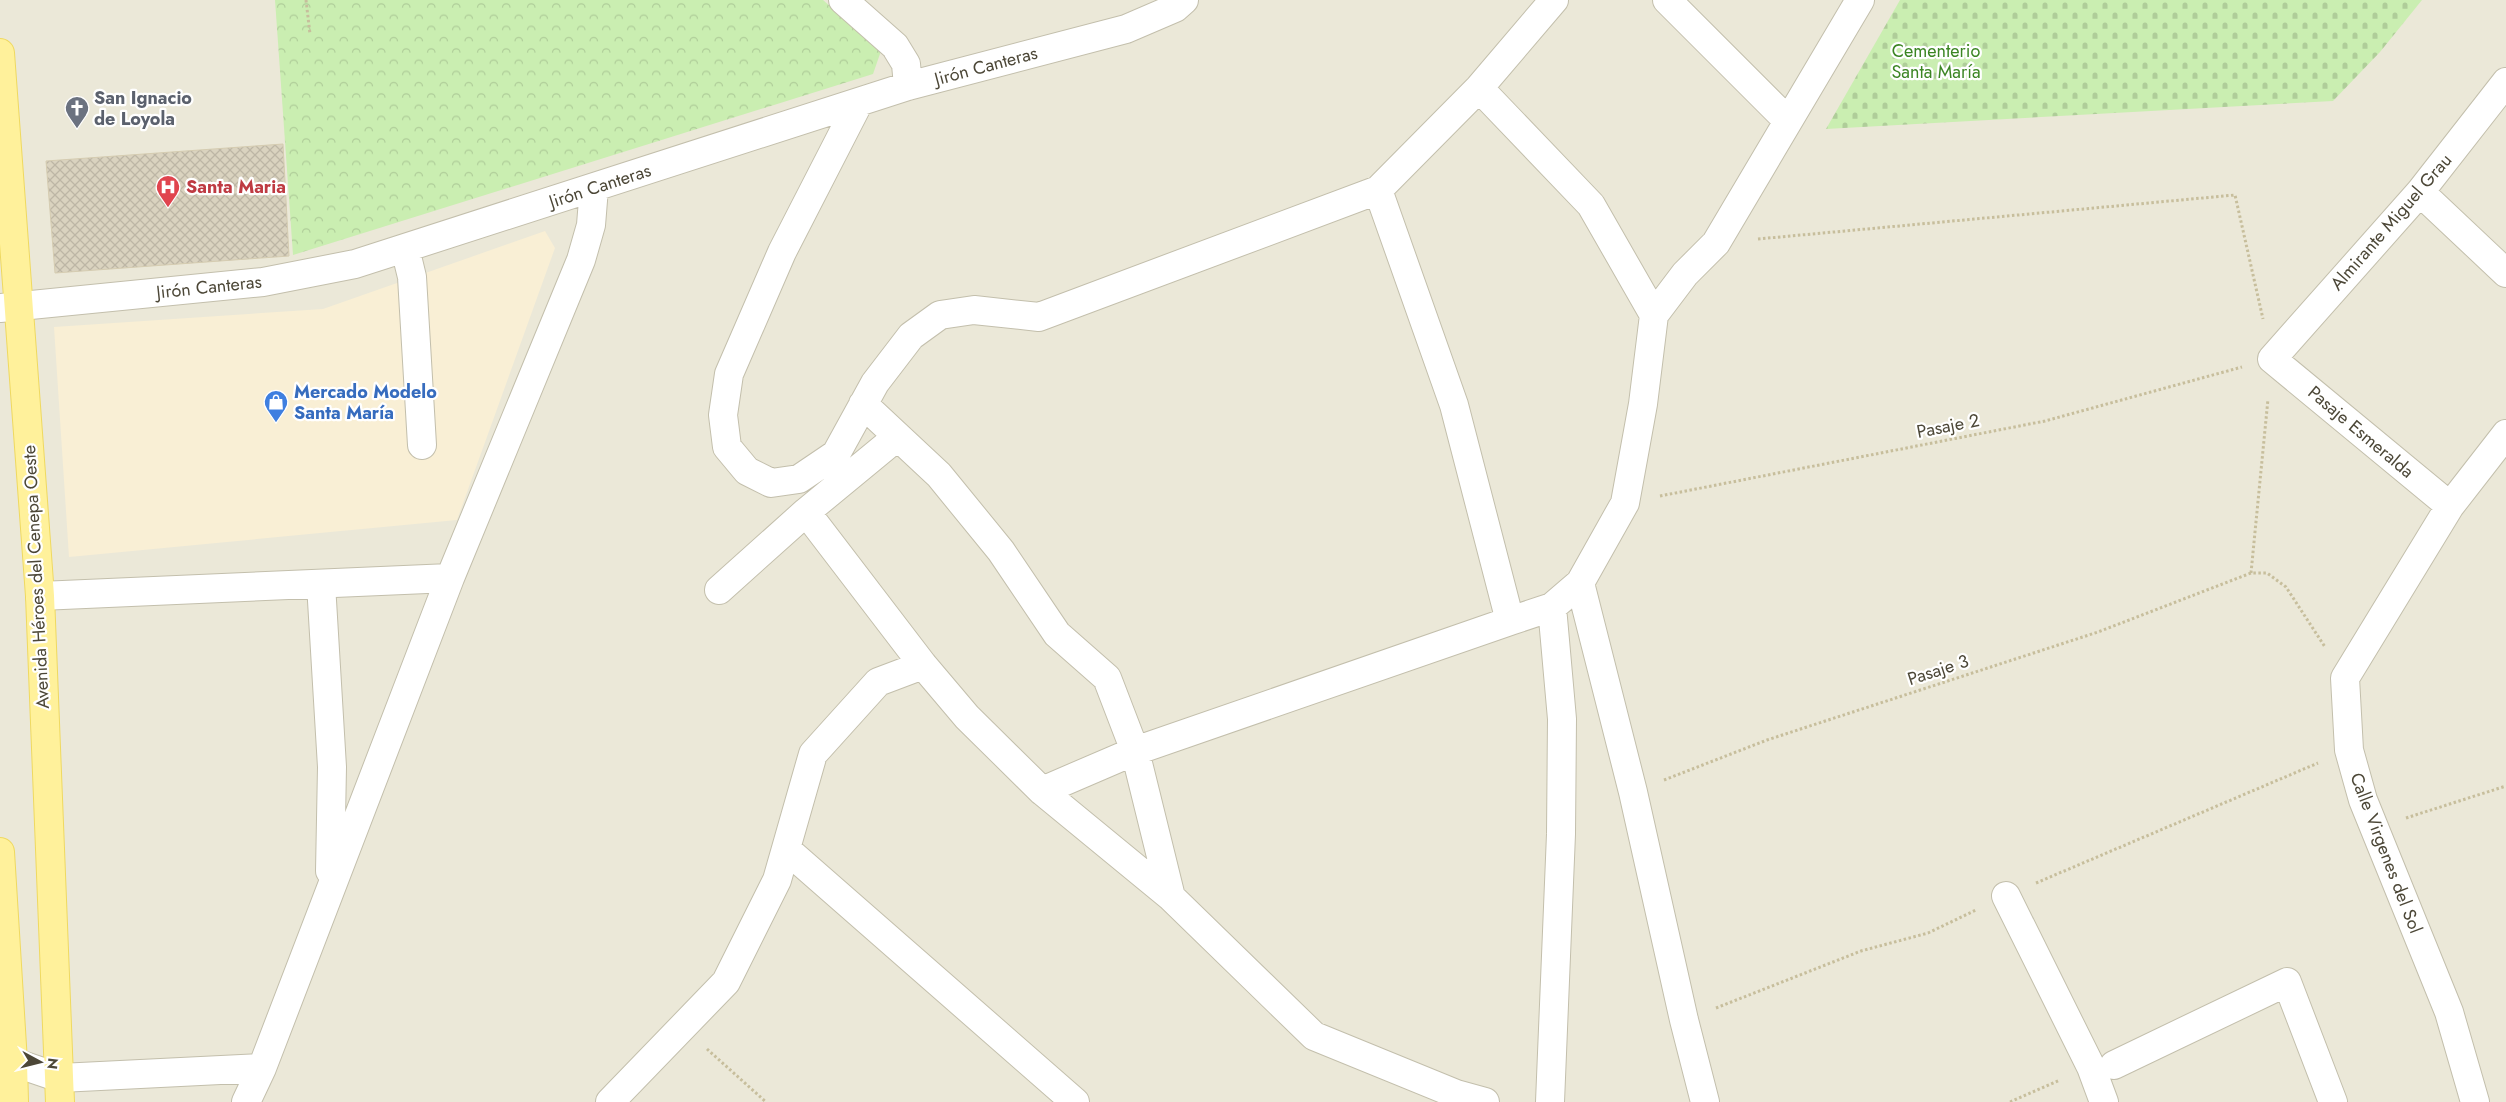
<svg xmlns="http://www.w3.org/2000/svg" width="2506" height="1102" viewBox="0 0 2506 1102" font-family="Jost,sans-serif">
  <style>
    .residential { fill: #ebe8d8 }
    .commercial { fill: #f9efd5 }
    .forest { fill: url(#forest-crowns) }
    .cemetery { fill: url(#cemetery-stones) }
    .building { fill: url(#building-cross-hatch); stroke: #d5ccb1 }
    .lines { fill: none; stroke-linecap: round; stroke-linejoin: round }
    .minor-casing { stroke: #c3bfac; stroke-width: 30 }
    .major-casing { stroke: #efd960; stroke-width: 30 }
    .path { stroke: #c7be9c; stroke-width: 3; stroke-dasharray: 2.5 2.5; stroke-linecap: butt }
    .minor { stroke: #fff; stroke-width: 28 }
    .major { stroke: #fff19b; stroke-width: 28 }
    .labels { text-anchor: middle; stroke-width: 4.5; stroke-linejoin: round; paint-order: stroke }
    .park-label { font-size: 18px; fill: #3b8523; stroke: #fff }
    .street-label { font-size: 18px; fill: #4c4737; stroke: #fff }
    .worship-label { font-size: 18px; font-weight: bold; fill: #5b616d; stroke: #fff; text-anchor: start }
    .health-label { font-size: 18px; font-weight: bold; fill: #be3a42; stroke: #fff; text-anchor: start }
    .shop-label { font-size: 18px; font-weight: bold; fill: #366cbe; stroke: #fff; text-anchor: start }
  </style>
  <defs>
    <pattern id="forest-crowns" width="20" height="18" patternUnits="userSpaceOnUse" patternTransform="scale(1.25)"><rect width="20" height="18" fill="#caeeb1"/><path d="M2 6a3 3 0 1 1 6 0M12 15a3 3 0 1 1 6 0" fill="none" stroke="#afcd99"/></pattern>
    <pattern id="cemetery-stones" width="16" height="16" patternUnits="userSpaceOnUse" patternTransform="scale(1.25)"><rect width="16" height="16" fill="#caeeb1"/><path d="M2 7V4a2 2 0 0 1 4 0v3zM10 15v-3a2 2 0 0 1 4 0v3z" fill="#afcd99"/></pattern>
    <pattern id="building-cross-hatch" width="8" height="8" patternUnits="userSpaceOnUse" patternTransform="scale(1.25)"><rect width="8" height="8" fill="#dad3bf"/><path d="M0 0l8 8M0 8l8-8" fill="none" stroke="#bdb6a5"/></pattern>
  </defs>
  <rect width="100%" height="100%" fill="#f7f5eb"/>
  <path class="residential" d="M0,0h2506v1102h-2506z"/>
  <path class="commercial" d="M545,231l10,17 -98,272 -388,37 -15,-230 269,-18z"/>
  <path class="forest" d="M275,0h548l58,51 -8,23 -580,181z"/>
  <path class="cemetery" d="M1900,0h522l-42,52 -47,49 -507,28z"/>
  <path class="building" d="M283,144l6,112 -234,17 -9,-112z"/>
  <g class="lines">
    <g class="minor-casing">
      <path id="minor" d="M843,0l52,46 11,18 2,22
        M1667,0l120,120
        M1479,88l112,117 63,110
        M858,104l-76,148 -53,122 -6,41 4,32 20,24 24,12 28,-4 37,-25 39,-71 36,-47 29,-21 34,-5 65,7 339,-127 101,-102 75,-88
        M1378,190l76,215 56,216 42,-14 10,112 -1,115 -11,268
        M2420,192l86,81
        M405,248l7,29 10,168
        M0,308l263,-26 92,-18 553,-178 218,-57 49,-21 9,-8
        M863,404l76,71 62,76 56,83 50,44 28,73 36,146
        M2450,506l-178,-147 148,-167 86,-110
        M806,512l117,153 44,52 75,74 129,106 143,139 142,58 29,8
        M1580,583l53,209 51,228 21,82
        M321,584l11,183 -2,104
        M719,590l87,-78 91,-75
        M40,596l410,-18
        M1552,607l28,-24 45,-80 18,-99 11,-89 31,-41 31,-31 144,-243
        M1042,791l93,-40 375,-130
        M786,849l289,253
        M2006,896l85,171 13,35
        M0,1063l13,-1 47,16 202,-10
        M2114,1065l173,-83 46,120
        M246,1102l16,-34 188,-490 131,-318 10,-35 3,-37
        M610,1102l116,-120 51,-102 36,-126 65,-72 45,-17
        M2475,1102l-26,-90 -86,-212 -14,-50 -4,-72 105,-172 56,-72"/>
    </g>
    <g class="major-casing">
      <path id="major" d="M0,53l40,543 20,506
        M0,852l13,210 1,40"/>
    </g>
    <path class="path" d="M306,0l4,34
      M1758,239l477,-44 28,124
      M1660,496l385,-75 197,-54
      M2251,573l17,-174
      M1664,780l103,-40 331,-108 153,-59h16l19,14 39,60
      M2406,818l100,-32
      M2036,883l282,-120
      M1716,1008l145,-57 67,-18 48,-23
      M707,1049l59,53
      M2010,1102l50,-22"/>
    <use href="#minor" class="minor"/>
    <use href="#major" class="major"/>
  </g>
  <defs>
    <g id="church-pin" transform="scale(1.25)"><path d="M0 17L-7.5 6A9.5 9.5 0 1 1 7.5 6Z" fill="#6b7280" stroke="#fff"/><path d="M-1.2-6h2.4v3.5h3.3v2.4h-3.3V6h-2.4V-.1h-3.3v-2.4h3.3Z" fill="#fff"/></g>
    <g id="hospital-pin" transform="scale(1.25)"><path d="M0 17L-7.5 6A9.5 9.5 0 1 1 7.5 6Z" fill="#e0444e" stroke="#fff"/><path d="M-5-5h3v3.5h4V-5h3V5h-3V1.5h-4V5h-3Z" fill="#fff"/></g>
    <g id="shop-pin" transform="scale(1.25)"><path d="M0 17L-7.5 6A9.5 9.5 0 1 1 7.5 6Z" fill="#3f7fe0" stroke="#fff"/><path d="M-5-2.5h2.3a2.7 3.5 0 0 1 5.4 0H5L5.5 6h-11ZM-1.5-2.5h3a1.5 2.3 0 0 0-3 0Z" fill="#fff"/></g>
  </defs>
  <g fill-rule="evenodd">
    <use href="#church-pin" x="77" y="108"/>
    <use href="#hospital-pin" x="168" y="187"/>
    <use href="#shop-pin" x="276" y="402"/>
  </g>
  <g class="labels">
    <g class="park-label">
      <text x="1936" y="57">Cementerio<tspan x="1936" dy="21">Santa María</tspan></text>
    </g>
    <g class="street-label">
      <text transform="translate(986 66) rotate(-15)" y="6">Jirón Canteras</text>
      <text transform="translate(600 186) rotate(-18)" y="6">Jirón Canteras</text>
      <text transform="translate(2391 222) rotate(-49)" y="6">Almirante Miguel Grau</text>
      <text transform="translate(209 287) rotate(-6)" y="6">Jirón Canteras</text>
      <text transform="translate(1948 426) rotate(-11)" y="6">Pasaje 2</text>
      <text transform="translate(2361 432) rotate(40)" y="6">Pasaje Esmeralda</text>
      <text transform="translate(36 577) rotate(-93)" y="6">Avenida Héroes del Cenepa Oeste</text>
      <text transform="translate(1938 670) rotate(-18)" y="6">Pasaje 3</text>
      <text transform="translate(2386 853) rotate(69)" y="6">Calle Virgenes del Sol</text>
    </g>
    <g class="worship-label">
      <text x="94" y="104">San Ignacio<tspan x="94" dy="21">de Loyola</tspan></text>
    </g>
    <g class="health-label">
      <text x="186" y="193">Santa Maria</text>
    </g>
    <g class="shop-label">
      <text x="294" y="398">Mercado Modelo<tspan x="294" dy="21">Santa María</tspan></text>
    </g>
  </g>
  <g transform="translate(40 1062) rotate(97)" stroke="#ffffff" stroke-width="4" paint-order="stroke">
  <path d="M0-4L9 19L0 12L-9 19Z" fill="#4c4737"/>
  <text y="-8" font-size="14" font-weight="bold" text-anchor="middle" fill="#4c4737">N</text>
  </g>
</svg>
